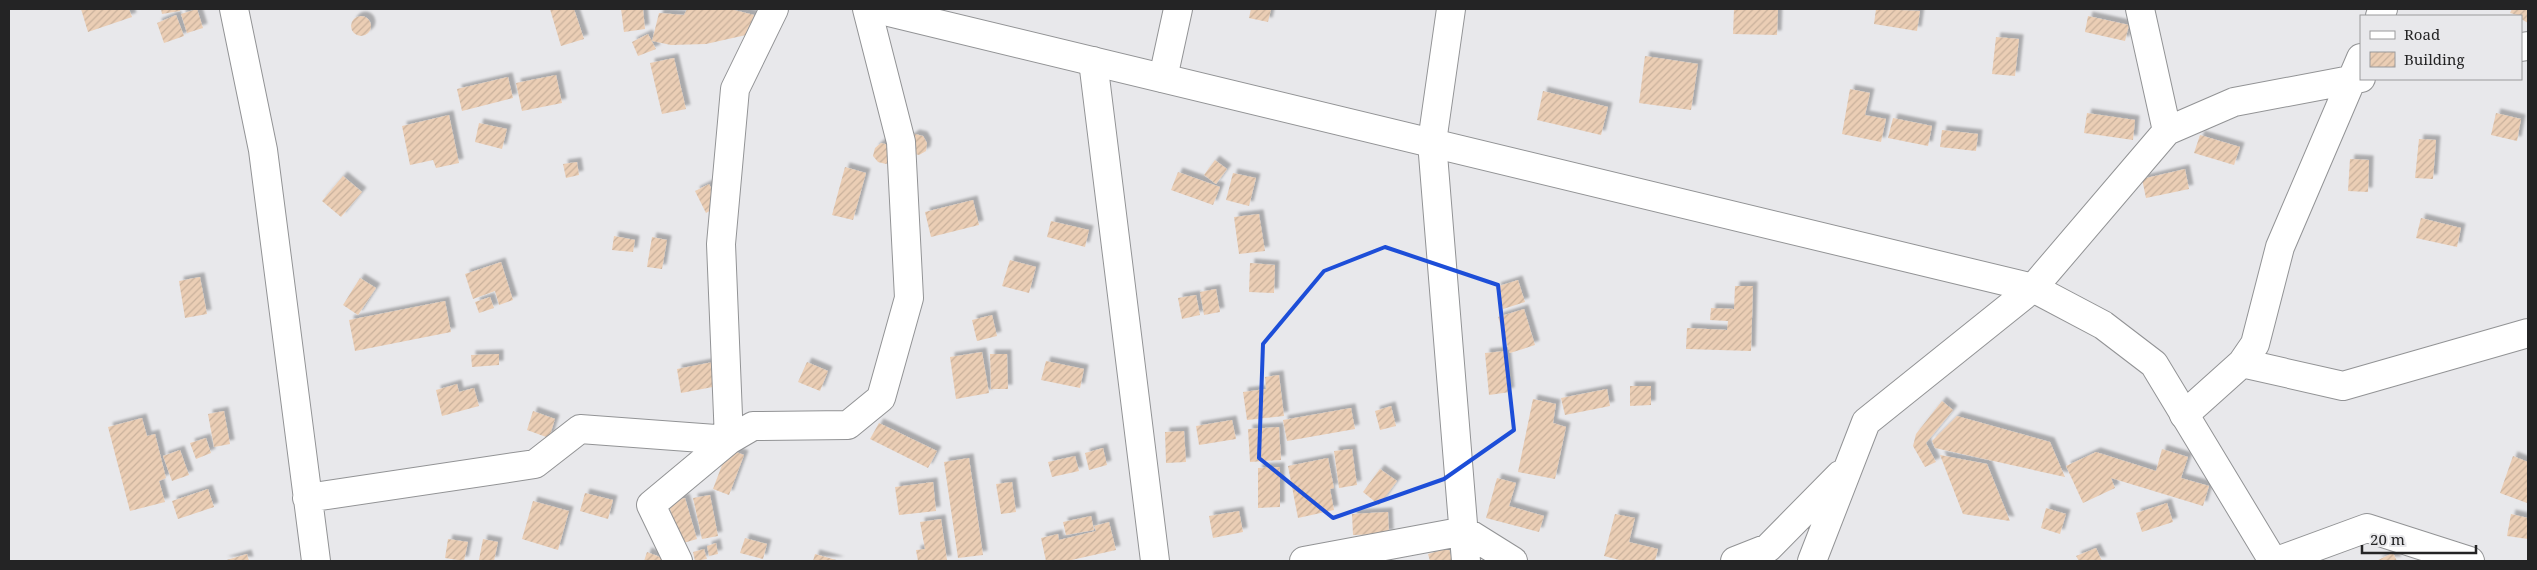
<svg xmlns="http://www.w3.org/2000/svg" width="2537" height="570" viewBox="0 0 2537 570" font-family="'Noto Serif',serif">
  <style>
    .building { fill: url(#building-hatch); filter: url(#shadow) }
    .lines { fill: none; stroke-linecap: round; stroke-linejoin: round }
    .minor-casing { stroke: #929395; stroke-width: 30 }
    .major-casing { stroke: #929395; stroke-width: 30 }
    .minor { stroke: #fff; stroke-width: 28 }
    .major { stroke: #fff; stroke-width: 28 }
    .marked { fill: none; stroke: #1d4ed8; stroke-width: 4; stroke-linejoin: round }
  </style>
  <defs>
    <pattern id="building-hatch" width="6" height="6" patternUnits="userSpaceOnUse" patternTransform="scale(1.25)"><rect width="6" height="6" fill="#ebceb5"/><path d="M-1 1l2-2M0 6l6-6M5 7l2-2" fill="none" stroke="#c9b19c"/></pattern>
    <filter id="shadow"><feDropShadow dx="4.5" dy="-4.5" stdDeviation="1" flood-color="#0004"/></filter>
  </defs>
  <rect width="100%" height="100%" fill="#e8e8eb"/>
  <path class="building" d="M81,9h48l3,8 -44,15z
    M161,9h19v2l-18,3z
    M197,9l6,19 -16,5 -6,-19z
    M550,9h24l10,30 -23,7z
    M621,9h22l2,20 -21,3z
    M687,9h43l24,6 -8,20 -40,9 -35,1 -19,-4 7,-28 25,2z
    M1251,9h20l-3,13 -19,-4z
    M1734,9h44l-1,26 -44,-1z
    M1876,9l44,2 -3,20 -43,-7z
    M2512,9h16v14l-7,-4v-3l-11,-3z
    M176,15l8,21 -20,7 -7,-20z
    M351 26a10 10 0 1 1 20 0a10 10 0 1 1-20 0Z
    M2088,16l41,9 -4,16 -40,-9z
    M648,34l8,15 -18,7 -6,-14z
    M1996,37l23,2 -4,37 -23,-2z
    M1645,56l53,8 -7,46 -52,-7z
    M674,58l12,51 -24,5 -12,-51z
    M556,75l6,28 -40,8 -6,-28z
    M508,77l5,21 -51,13 -5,-22z
    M1850,89l20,4 -5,22 21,4 -5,23 -39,-8z
    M1543,91l65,16 -7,28 -64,-15z
    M2087,113l48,7 -2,20 -49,-7z
    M2496,113l25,6 -4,22 -26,-6z
    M449,115l10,48 -23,5 -3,-8 -23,5 -8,-39z
    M1893,118l39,8 -4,20 -40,-8z
    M479,123l28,6 -5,20 -27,-7z
    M1942,130l36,4 -2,17 -36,-4z
    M915,134l8,2 4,7 -1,8 -7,4 -8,-2 -3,-14z
    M2200,135l40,12 -6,18 -40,-12z
    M2419,139l17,1 -3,39 -18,-1z
    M881,143l8,2 3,14 -6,5 -8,-2 -5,-6 2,-8z
    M2350,159l19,1 -1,32 -20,-1z
    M1215,160l12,9 -11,15 -12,-9z
    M577,162l2,13 -13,3 -3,-14z
    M845,167l21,6 -13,47 -21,-5z
    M2185,169l4,20 -43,9 -4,-19z
    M1178,172l42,15 -7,18 -42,-15z
    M1233,173l23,5 -7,28 -23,-6z
    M343,176l19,16 -21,25 -19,-16z
    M709,184l11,21 -14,8 -11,-22z
    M973,200l6,25 -48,12 -6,-25z
    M1259,214l6,37 -26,3 -5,-37z
    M2421,218l40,10 -4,19 -41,-9z
    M1051,221l38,9 -4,17 -38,-10z
    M614,236l21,4 -2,12 -21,-2z
    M652,237l15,3 -5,29 -15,-2z
    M1010,260l26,7 -7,26 -27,-7z
    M501,262l12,38 -14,5 -4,-14 -22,8 -8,-25z
    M1250,263l25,2 -1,28 -25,-1z
    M200,277l7,37 -22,4 -6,-37z
    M360,278l16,10 -18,27 -15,-10z
    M1518,280l7,22 -22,7 -7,-22z
    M1735,286h18l-2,65 -65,-2 1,-21 40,2 1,-9 -18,-1 1,-12 23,1z
    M1216,289l4,23 -16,3 -4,-23z
    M1196,295l4,20 -18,4 -4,-21z
    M490,297l4,11 -15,5 -4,-11z
    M445,301l6,31 -96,19 -6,-31z
    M1524,309l11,36 -25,8 -12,-36z
    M992,315l5,21 -20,5 -5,-21z
    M1506,351l4,41 -21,3 -4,-42z
    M982,352l7,41 -33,6 -6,-42z
    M499,354v11l-27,2 -1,-12z
    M990,354h17l1,35h-17z
    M1046,361l38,8 -4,19 -39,-8z
    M713,362l5,24 -37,7 -4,-24z
    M807,362l21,9 -8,20 -22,-9z
    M1279,375l5,41 -37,4 -4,-28 23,-3 -1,-12z
    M457,384l2,8 15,-4 5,18 -37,10 -6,-26z
    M1630,386h21v19l-21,1z
    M1607,389l3,17 -45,9 -4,-17z
    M1533,399l23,5 -3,19 13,4 -11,52 -37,-7z
    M1942,401l11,9 -27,33 10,19 -11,5 -12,-21 3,-12z
    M1391,406l5,20 -16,4 -5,-19z
    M1351,408l4,21 -68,12 -4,-21z
    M224,411l6,33 -16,3 -6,-33z
    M533,411l22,8 -6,19 -22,-8z
    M1957,416l93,26 15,35 -130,-29 -3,-7z
    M142,418l5,18 8,-2 11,44 -7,3 6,21 -35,9 -22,-84z
    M1232,420l4,19 -37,6 -3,-19z
    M879,423l58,28 -9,17 -58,-29z
    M1279,427l2,33 -31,2 -2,-33z
    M1184,431l2,31 -20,1 -1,-31z
    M206,438l5,15 -15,6 -6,-16z
    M1103,448l4,17 -18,5 -4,-17z
    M728,449l16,6 -15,40 -16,-6z
    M1352,449l5,36 -18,3 -5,-37z
    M2162,449l26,8 -7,21 28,8 -6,20 -92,-28 4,10 -32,15 -17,-37 30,-14 60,19z
    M180,450l9,25 -17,6 -9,-25z
    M1940,455l47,9 23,57 -47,-7z
    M1075,456l4,15 -27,6 -4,-15z
    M2513,456l15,6 -1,41 -27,-10z
    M969,458l14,97 -25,3 -14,-96z
    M1328,458l6,30 -4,1 4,21 -36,8 -10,-52z
    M1280,467v40l-22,1v-40z
    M1380,469l17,12 -18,24 -16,-13z
    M1497,478l19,5 -7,23 35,10 -5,16 -53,-14z
    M933,482l3,29 -37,4 -4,-28z
    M1012,482l4,30 -15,2 -5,-30z
    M208,489l6,18 -36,12 -6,-18z
    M585,493l28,7 -5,19 -28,-8z
    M710,495l8,41 -16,3 -9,-41z
    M685,498l12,41 -17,5 -12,-42z
    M533,501l36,10 -11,39 -36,-11z
    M2167,503l6,19 -31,10 -6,-19z
    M2046,508l20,6 -6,20 -19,-6z
    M1239,511l4,21 -30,6 -4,-22z
    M1388,512l1,22 -36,1 -1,-21z
    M1615,514l20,4 -6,24 29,7 -3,12h-32l-19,-5z
    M2511,514l17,4v21l-21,-3z
    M1091,516l3,14 -28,5 -3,-13z
    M941,519l6,41 -29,1 -2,-11 9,-1 -5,-27z
    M1109,522l7,28 -49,11h-21l-5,-23 17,-4 1,6 37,-9 -2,-5z
    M745,538l22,6 -4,15 -23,-6z
    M448,539l20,3 -4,19 -19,-3z
    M483,539l15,3 -4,19 -15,-1z
    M716,543l2,11 -9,2 -2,-10z
    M1449,548l3,13h-22l-2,-7z
    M2096,548l6,13h-23l-3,-5z
    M704,549l3,10 -12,2 -2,-9z
    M647,552l18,7 -1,2h-20z
    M2393,553l4,8h-21z
    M247,554l2,7h-26z
    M815,554l25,7h-27z"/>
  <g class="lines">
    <g class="minor-casing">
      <path id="minor" d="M234,9l29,141 53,411
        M1451,9l-19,133 34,419
        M2140,9l27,122
        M2380,16l3,-7
        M2521,47l7,-1
        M1093,61l62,500
        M1163,78l15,-69
        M2242,363l101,23 185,-53
        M2184,415l58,-52 13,-19 25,-97 81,-189
        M307,498l228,-34 45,-35 149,11 24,-14 95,-1 33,-27 28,-100 -8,-156 -34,-133
        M678,561l-27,-56 78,-65 -8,-196 14,-155 39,-80
        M1304,561l161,-30 48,30
        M1735,561l33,-13 72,-73
        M1812,561l54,-139 167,-134 134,-157 67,-29 127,-24
        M2277,561l90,-33 103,33"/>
    </g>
    <g class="major-casing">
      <path id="major" d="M876,9l1157,279 70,37 51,39 119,197"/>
    </g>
    <use href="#minor" class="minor"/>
    <use href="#major" class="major"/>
  </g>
  <path class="marked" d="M1385,247l113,38 16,145 -70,49 -111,39 -74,-60 4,-114 61,-73z"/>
  <rect width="2537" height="570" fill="none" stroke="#242425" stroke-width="20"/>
  <rect x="2360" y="15" width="162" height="65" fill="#e8e8eb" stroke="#9a9a9c"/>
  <rect x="2370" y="31" width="25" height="8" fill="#ffffff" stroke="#9a9a9c"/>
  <text x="2404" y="40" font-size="15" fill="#242425">Road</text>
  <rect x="2370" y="52" width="25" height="15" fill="url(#building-hatch)" stroke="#9a9a9c"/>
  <text x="2404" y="65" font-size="15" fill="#242425">Building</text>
  <path d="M2362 545v8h114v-8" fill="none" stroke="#242425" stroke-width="2.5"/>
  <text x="2370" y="545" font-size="15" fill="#242425" stroke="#e8e8eb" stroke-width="4" paint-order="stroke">20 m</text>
</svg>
